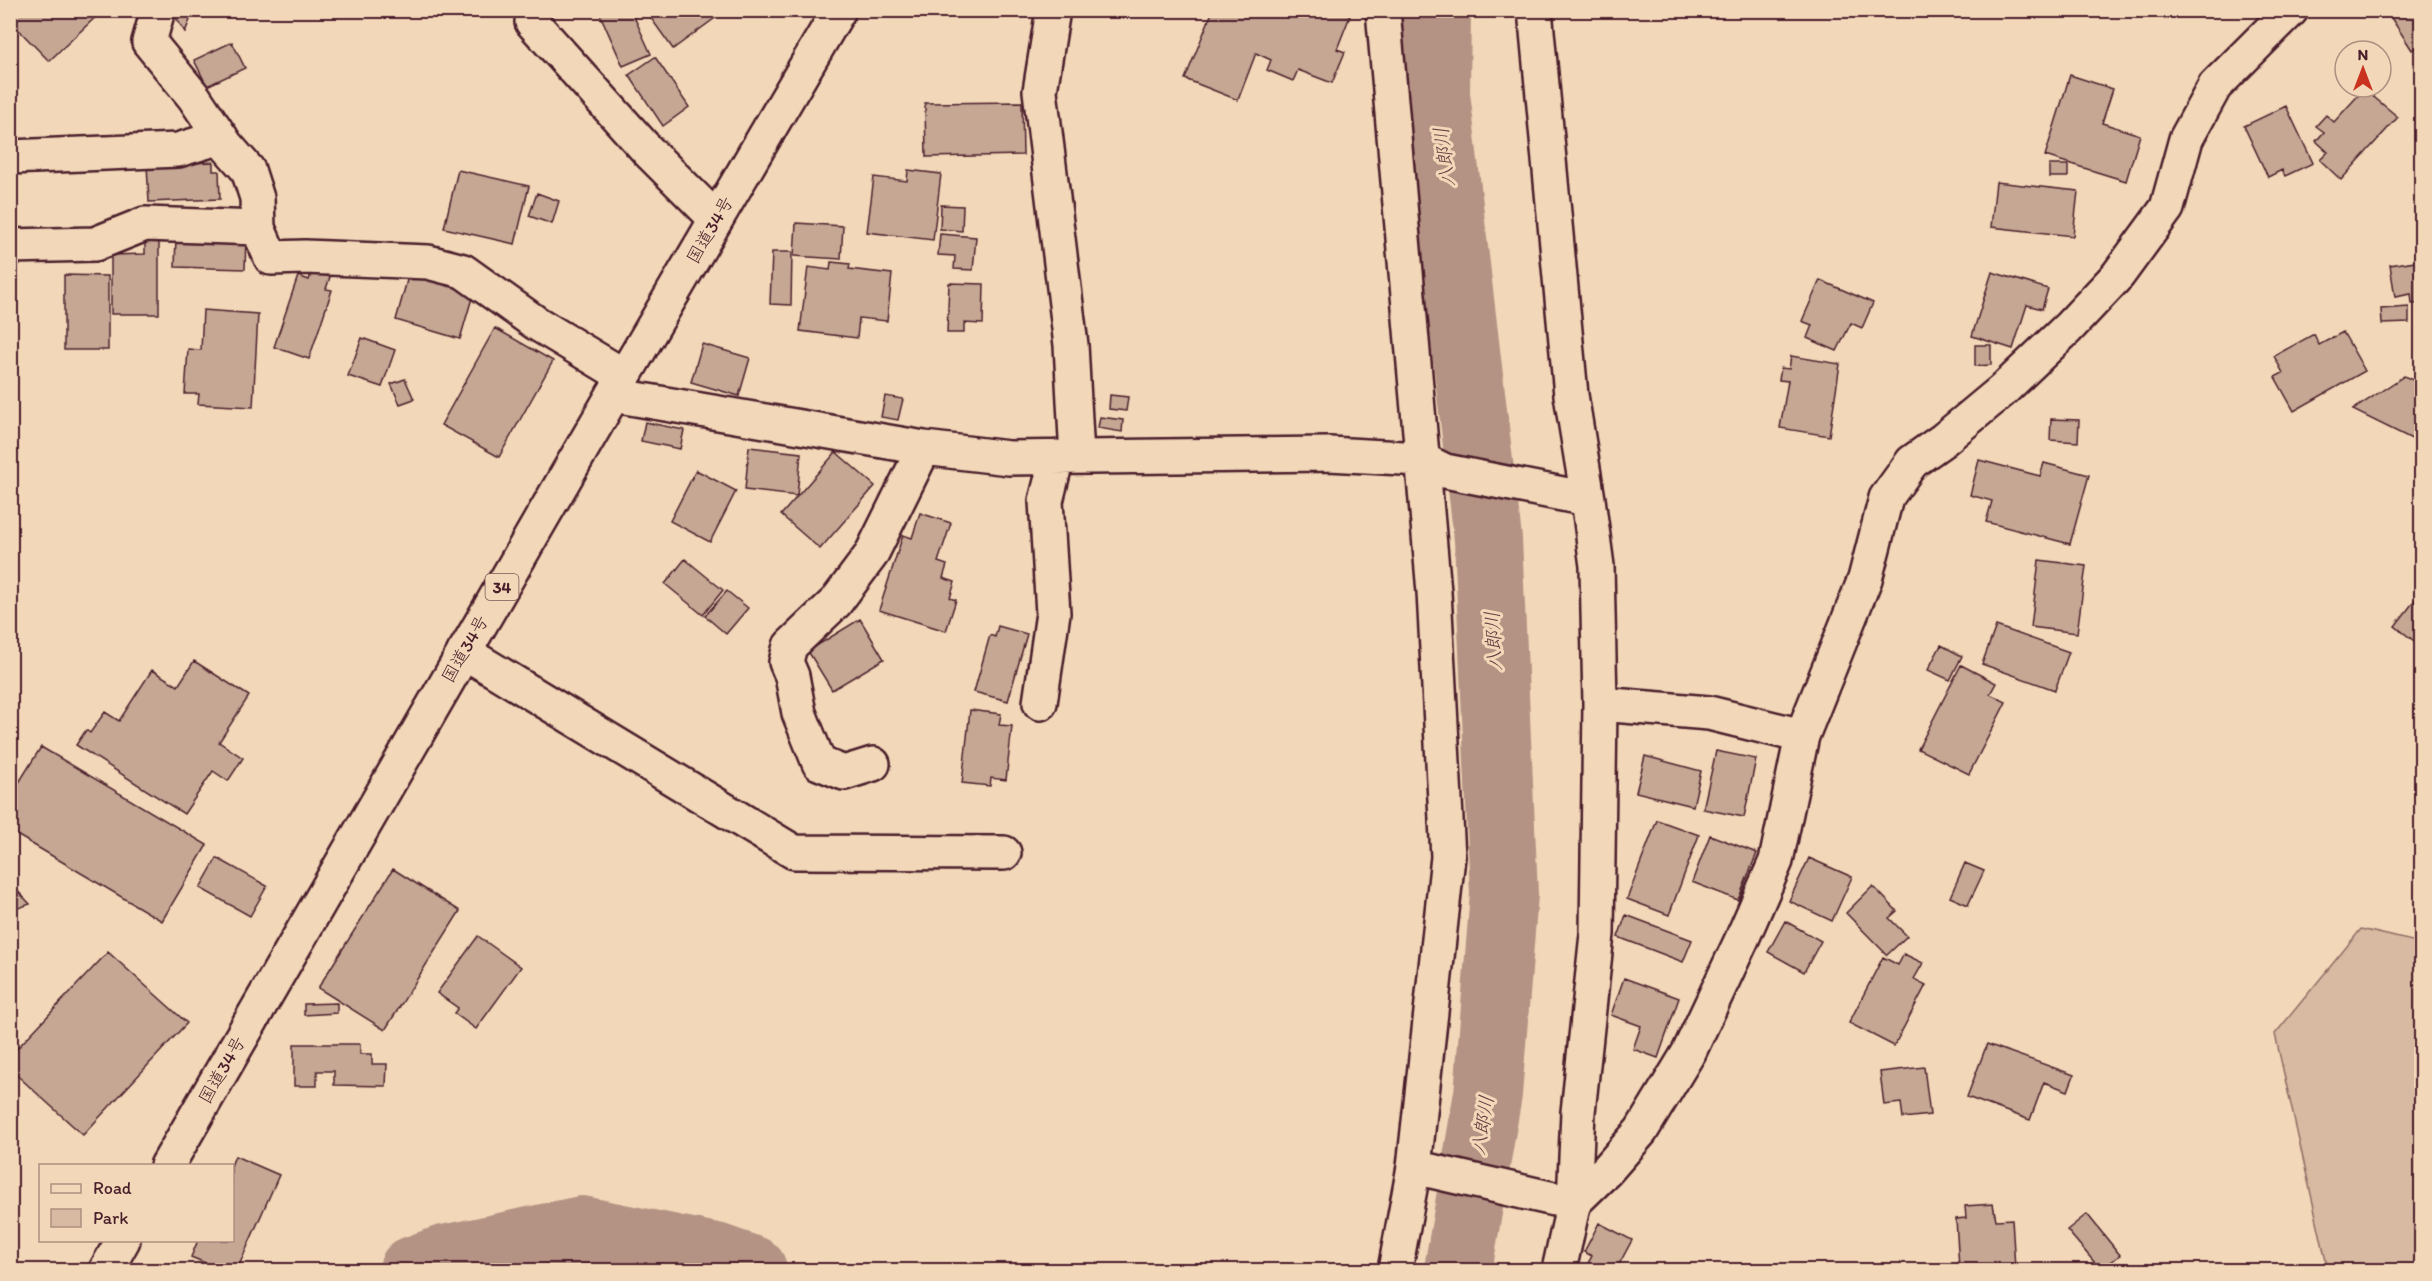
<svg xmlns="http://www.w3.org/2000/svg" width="2432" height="1281" viewBox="0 0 2432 1281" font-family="Itim,'Klee One',sans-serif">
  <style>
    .green { fill: #d7baa1; stroke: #906c66; stroke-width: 1.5 }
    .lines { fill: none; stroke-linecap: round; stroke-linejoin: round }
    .river { stroke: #b59384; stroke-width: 68 }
    .building { fill: #c5a794; stroke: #4a1f2b; stroke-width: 1.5 }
    .minor-casing { stroke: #4a1f2b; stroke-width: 38 }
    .trunk-casing { stroke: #4a1f2b; stroke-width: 38 }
    .minor { stroke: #f2d8b9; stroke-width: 33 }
    .trunk { stroke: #f2d8b9; stroke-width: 33 }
    .labels { text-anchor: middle; stroke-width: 6; stroke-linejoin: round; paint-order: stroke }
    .shield { fill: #f2d8b9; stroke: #7c5656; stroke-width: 1.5 }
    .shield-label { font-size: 16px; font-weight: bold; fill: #4a1f2b }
    .street-label { font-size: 18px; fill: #4a1f2b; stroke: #f2d8b9 }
    .water-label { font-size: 20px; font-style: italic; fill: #653c41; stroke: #f2d8b9 }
  </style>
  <rect width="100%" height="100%" fill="#f2d8b9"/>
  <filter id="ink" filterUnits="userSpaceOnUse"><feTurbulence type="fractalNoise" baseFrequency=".0167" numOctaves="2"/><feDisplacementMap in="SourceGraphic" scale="12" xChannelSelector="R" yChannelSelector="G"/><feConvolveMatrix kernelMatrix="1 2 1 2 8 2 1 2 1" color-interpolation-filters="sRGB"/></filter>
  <g filter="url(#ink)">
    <path class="green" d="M2361,929l60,14v327h-93l-53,-236z"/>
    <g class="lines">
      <path class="river" d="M1437,10l-1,84 52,445 16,355 -16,200 -30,176
        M413,1270l31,-11 138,-29 134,27 37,13"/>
    </g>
    <path class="building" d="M18,10h85l-54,51 -39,-40v-3z
      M171,10h23l-9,22z
      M603,10h28l20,44 -28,12 -24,-54z
      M653,10h73l-53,39 -25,-35z
      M1213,10h123l14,6 -13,33 8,3 -13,31 -34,-13 -5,11 -26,-11 4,-10 -15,-7 -18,47 -53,-21z
      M2386,10h36v34l-10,6z
      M232,42l13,26 -38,18 -13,-26z
      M655,57l34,50 -26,19 -34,-51z
      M2070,75l43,14 -11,34 38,12 -14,46 -81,-25z
      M2364,89l34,28 -57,63 -21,-20 8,-8 -12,-11 8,-9 -8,-6 10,-11 8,7z
      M1022,102l1,53 -97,2 -1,-54z
      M2286,106l27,57 -28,13 -3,-6 -14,7 -24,-51z
      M213,162v9h6l1,28 -71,3 -2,-37z
      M2049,165h19v12h-19z
      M458,170l71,16 -14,58 -71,-16z
      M908,170l33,4 -8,66 -66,-8 7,-55 33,4z
      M1996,182l82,9 -5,45 -82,-9z
      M537,193l22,8 -7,23 -23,-8z
      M941,205l22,1 -1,25 -22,-2z
      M796,223l47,3 -2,33 -47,-3z
      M940,234l36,3 -3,33 -19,-1 1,-13 -17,-1z
      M176,236l70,2 -1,31 -70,-2z
      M145,242h14v72h-48v-59l34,-1z
      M772,252h20l-1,53 -21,-1z
      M2422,260v43l-10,1 -1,-10 -16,3 -5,-32z
      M831,262l19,2 -1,5 43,5 -5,47 -28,-3 -2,20 -57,-7 8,-64 22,3z
      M312,271l18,6 -4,12 6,1 -23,69 -35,-12 24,-71 11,4z
      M1992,272l56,17 -6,20 -15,-4 -14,44 -41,-13z
      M409,273l65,18 -14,48 -64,-19z
      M64,275l44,1v74h-44z
      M1820,280l53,23 -11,25 -11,-5 -14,28 -30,-13 5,-13 -10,-4z
      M949,283l35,1 -1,40 -19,-1v10h-17z
      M2409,307v16l-27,1 -1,-15z
      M203,310l55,4 -5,93 -55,-3 1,-10h-14l3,-45 13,1z
      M495,328l58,33 -54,96 -58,-32z
      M2343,332l22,39 -71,40 -19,-34 8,-4 -9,-17 40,-22 5,11z
      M362,338l33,12 -13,37 -34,-11z
      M702,344l48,14 -11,38 -48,-14z
      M1975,345h16v20l-16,1z
      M1791,356l49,8 -11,72 -49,-8 8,-47 -9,-1 2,-12 8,1z
      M2404,376l18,8v60l-69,-34z
      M405,379l9,20 -14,5 -9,-20z
      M1110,395l18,2 -2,14 -17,-2z
      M885,396l18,3 -5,21 -17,-3z
      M1100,417l23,3 -1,12 -24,-4z
      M2051,419l28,1 -1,22 -28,-2z
      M645,422l39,8 -4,19 -39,-8z
      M749,447l52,6 -4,43 -52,-6z
      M836,452l39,34 -55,63 -39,-34z
      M1979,460l61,16 4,-13 45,12 -19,69 -84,-22 6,-21 -22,-6z
      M696,470l40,21 -26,51 -40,-21z
      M920,513l31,10 -13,39 9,3 -4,13 12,4 -5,16 6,2 -10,31 -67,-21 24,-75 9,3z
      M685,559l38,31 -20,25 -38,-31z
      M2039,560l47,6 -9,67 -46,-6z
      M727,591l21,17 -22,26 -21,-18z
      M2422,591v56l-27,-21z
      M860,619l24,40 -52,31 -24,-39z
      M998,626l29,8 -19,67 -34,-9 16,-57 5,2z
      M1996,626l73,26 -14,38 -73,-26z
      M1941,645l21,11 -12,24 -22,-10z
      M194,661l55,35 -30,46 24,16 -15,23 -15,-10 -29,43 -108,-69 10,-15 4,3 15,-21 14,9 33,-51 26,16z
      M1961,665l35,18 -6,11 16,8 -37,72 -51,-25z
      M970,710l31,4 -2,11 13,1 -6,54 -15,-2 -1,8 -28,-3z
      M41,747l166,98 -45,76 -152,-90v-34z
      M1716,751l40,8 -12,58 -41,-8z
      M1645,756l56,15 -8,35 -57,-14z
      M1657,820l42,15 -30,80 -42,-16z
      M1710,835l47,18 -19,47 -46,-18z
      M217,858l50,28 -17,30 -50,-28z
      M1809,858l43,19 -20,44 -43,-20z
      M1965,863l19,8 -16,34 -18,-8z
      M393,869l67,42 -75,119 -67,-42z
      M10,883l20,21 -20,7z
      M1873,886l24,25 -8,7 18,18 -20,19 -41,-42z
      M1626,915l66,25 -9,22 -65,-25z
      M1785,921l36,20 -17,31 -36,-20z
      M478,936l43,31 -45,62 -22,-16 4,-5 -21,-15z
      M108,952l79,71 -104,112 -73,-66v-13z
      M1904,954l19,9 -9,16 12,6 -32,61 -45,-23 34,-66 15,8z
      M1624,978l55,20 -21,60 -25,-9 8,-23 -30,-11z
      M337,1003v10l-33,2v-11z
      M294,1044h66v10h12v10h15l-1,22 -52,-1v-14h-17v15h-23z
      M1987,1044l87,31 -6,16 -24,-9 -14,38 -63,-23z
      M1924,1067l6,48 -27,3 -2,-15 -17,2 -4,-33z
      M235,1156l44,19 -42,95h-15l-31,-13 7,-17h34l-1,-74z
      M1993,1204l3,16 16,-1 3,49 16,-2v4h-77v-2h5l-3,-49 10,-1 -1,-12z
      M2087,1214l33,41 -19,15 -34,-40z
      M1599,1223l33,17 -16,30h-32l8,-14 -8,-4z"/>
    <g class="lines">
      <g class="minor-casing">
        <path id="minor" d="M158,10l-9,32 45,55 32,48 22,25 9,28 1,30 13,30 34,-1 123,5 35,9 73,52 88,53
          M1053,10l-13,81 31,254 6,112
          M1383,10l51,582 14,265 -34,310 -19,103
          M1535,10l36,385 17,104
          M532,22l116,129 68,68
          M10,157l168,-7 43,-13
          M10,246l85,-2 50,-20 113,4
          M613,395l311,53 85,10 320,-4 92,5 24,12 143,28 9,67 3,138 -3,230 -19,178 -4,90 -15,68
          M464,652l330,200 210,1
          M1040,703l13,-90 -7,-112 11,-44
          M1600,704l109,9 93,23
          M873,764l-29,9 -25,-10 -20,-50 -7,-37 -6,-14 4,-16 46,-44 35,-47 53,-107
          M1414,1167l140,32 20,3
          M1574,1202l33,-32 34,-39 48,-79 53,-113 34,-78 26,-125 63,-157 21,-81 26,-36 31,-22 60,-50 65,-62 50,-53 49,-67 19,-69 29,-53 76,-76"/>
      </g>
      <g class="trunk-casing">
        <path id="trunk" d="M167,1166l446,-771 226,-385
          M106,1270l17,-30"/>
      </g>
      <use href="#minor" class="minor"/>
      <use href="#trunk" class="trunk"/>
    </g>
  </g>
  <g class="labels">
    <rect class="shield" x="485.5" y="574" width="33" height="26" rx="4.5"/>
    <g class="shield-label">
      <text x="502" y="593">34</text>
    </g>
    <g class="street-label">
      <text transform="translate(710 230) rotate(-60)" y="6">国道34号</text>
      <text transform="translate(465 649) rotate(-60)" y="6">国道34号</text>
      <text transform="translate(222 1070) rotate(-60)" y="6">国道34号</text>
    </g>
    <g class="water-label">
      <text transform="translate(1444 157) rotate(-97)" y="7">八郎川</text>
      <text transform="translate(1493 641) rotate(-93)" y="7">八郎川</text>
      <text transform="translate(1482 1125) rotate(-81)" y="7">八郎川</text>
    </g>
  </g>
  <rect width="2432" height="1281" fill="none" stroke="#f2d8b9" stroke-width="36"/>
  <rect x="18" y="18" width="2396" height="1245" fill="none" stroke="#4a1f2b" stroke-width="2" filter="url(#ink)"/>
  <rect x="39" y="1164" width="195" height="78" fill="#f2d8b9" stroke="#af8e80" stroke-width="1.5"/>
  <rect x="51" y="1184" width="30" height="9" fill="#f2d8b9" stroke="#af8e80" stroke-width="1.5"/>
  <text x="93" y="1194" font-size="18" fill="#4a1f2b">Road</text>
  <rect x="51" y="1209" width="30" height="18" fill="#d7baa1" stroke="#af8e80" stroke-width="1.5"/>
  <text x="93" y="1224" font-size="18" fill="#4a1f2b">Park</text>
  <g transform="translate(2363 69)"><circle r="28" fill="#f2d8b9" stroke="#af8e80" stroke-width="1.5"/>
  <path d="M0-4.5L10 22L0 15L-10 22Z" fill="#c8321e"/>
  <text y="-9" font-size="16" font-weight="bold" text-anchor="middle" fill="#4a1f2b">N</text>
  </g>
</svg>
